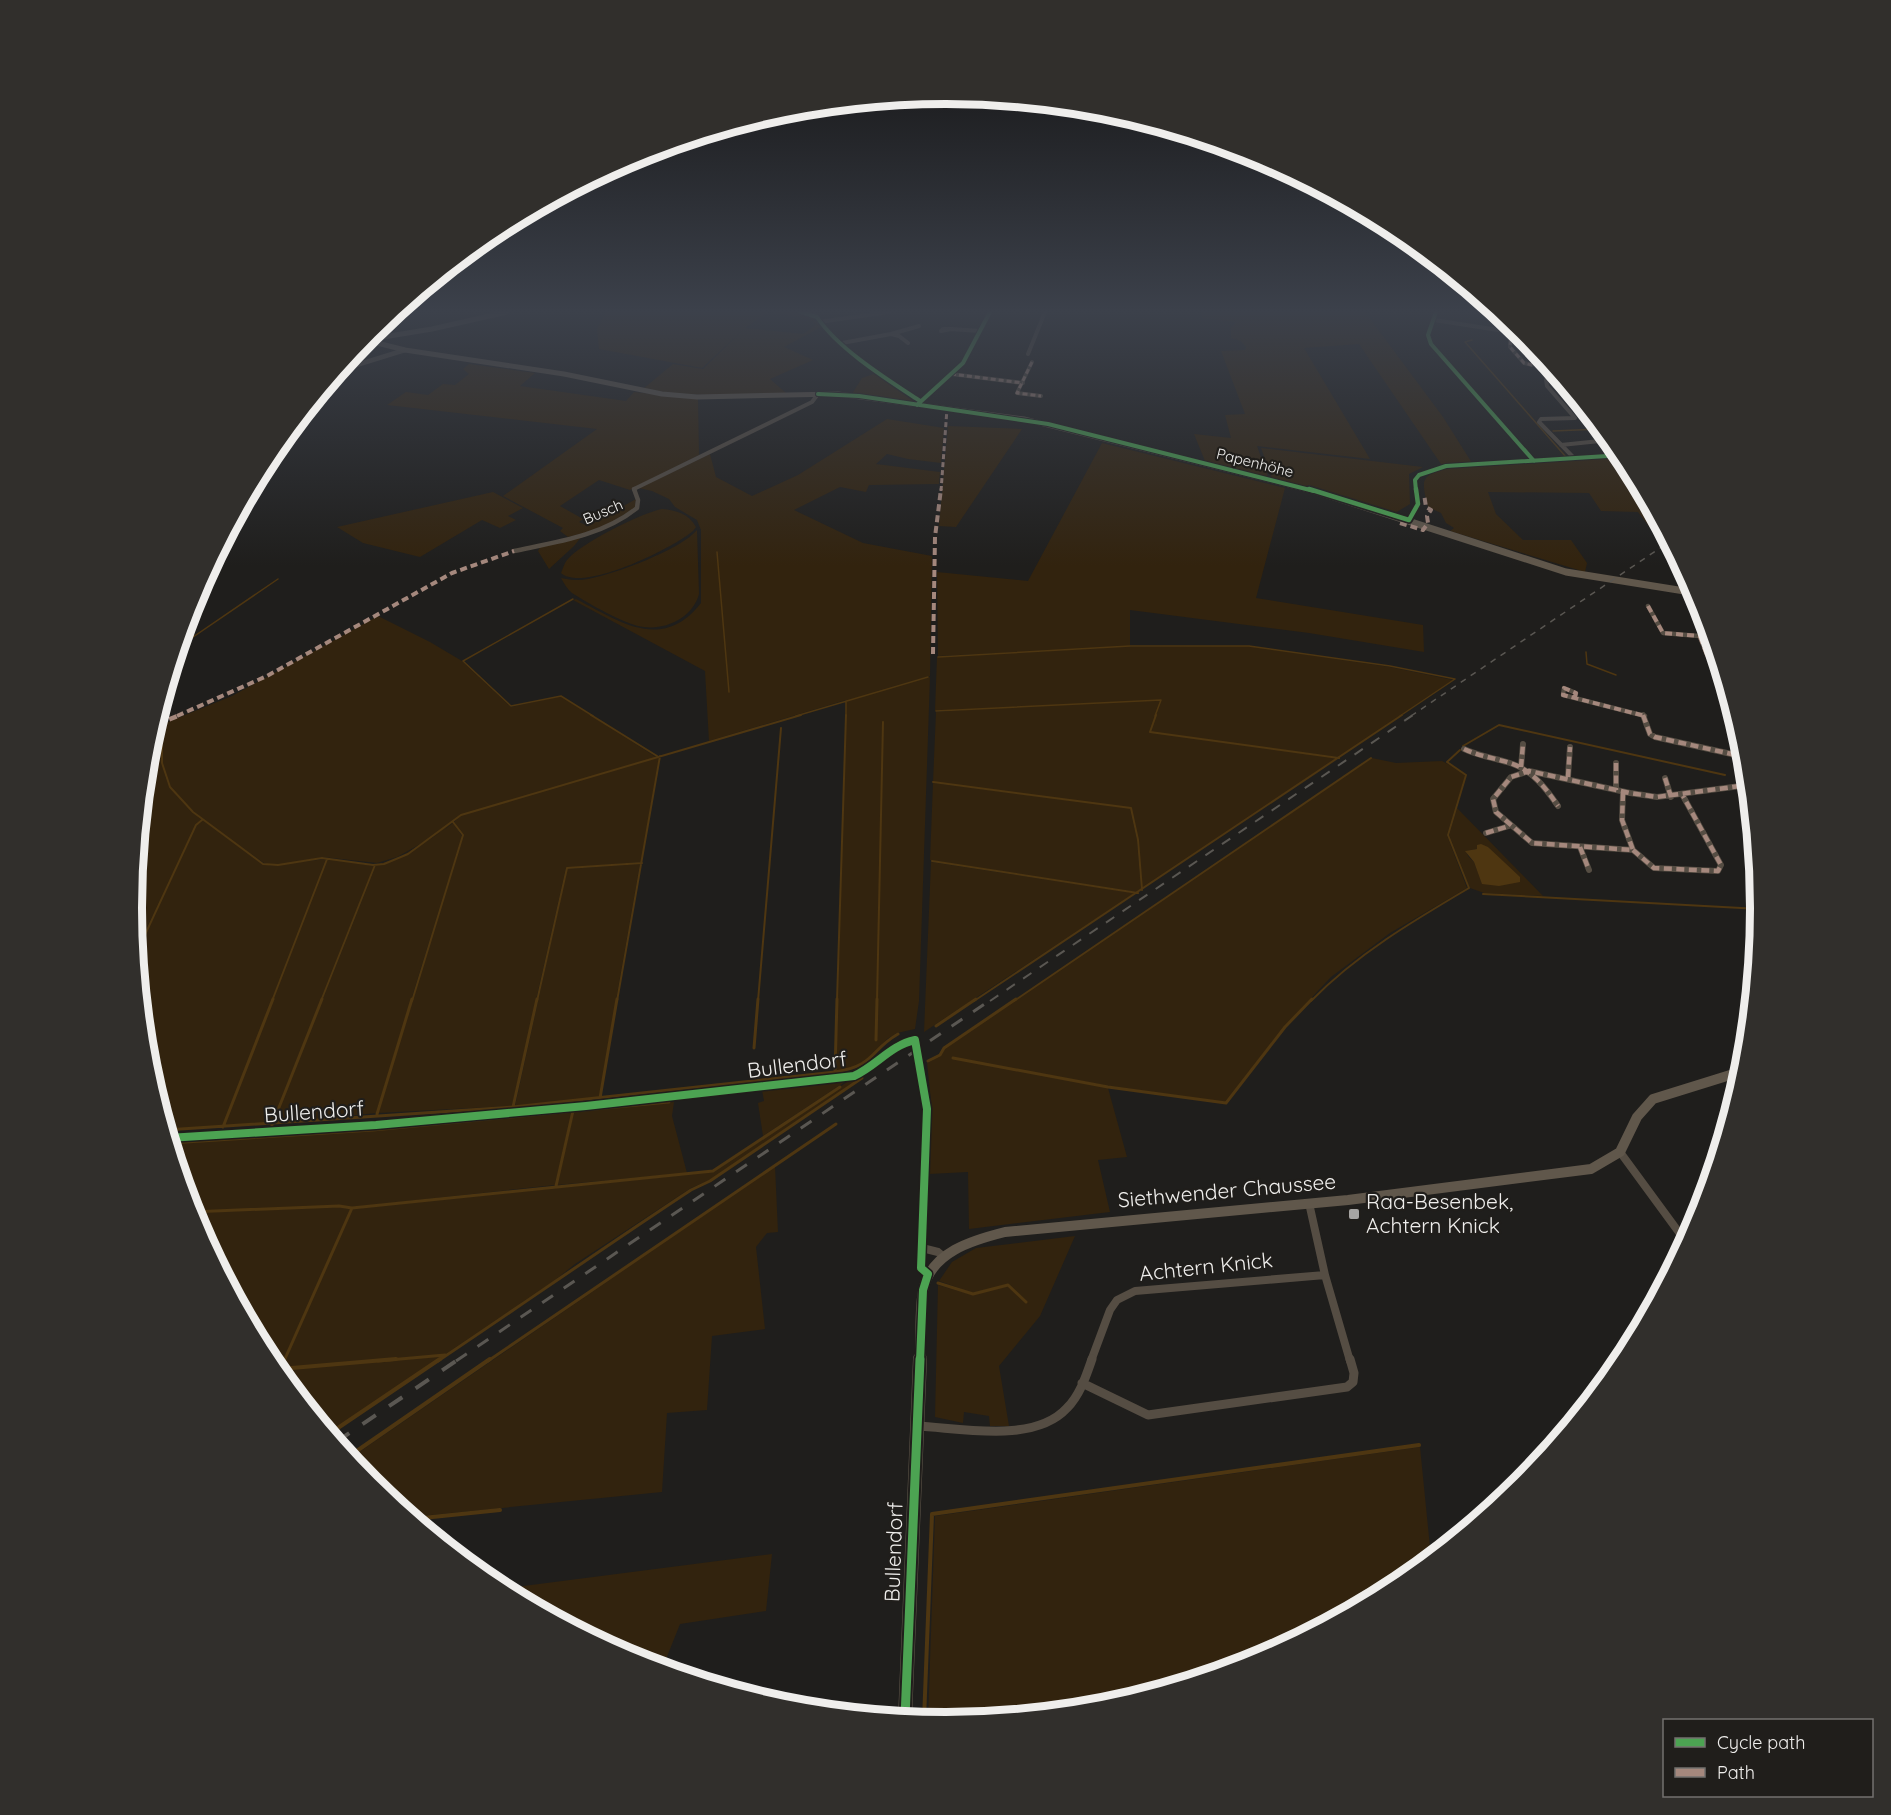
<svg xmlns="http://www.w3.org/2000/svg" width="1891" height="1815" viewBox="0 0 1891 1815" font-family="Quicksand,sans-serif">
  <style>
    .green { fill: #32230e; fill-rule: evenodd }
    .water { fill: #4e3611 }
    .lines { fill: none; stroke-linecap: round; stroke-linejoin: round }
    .stream-far3 { stroke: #4e3611; stroke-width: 1.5 }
    .stream-far2 { stroke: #4e3611; stroke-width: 2 }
    .stream-far1 { stroke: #4e3611; stroke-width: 3 }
    .stream { stroke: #4e3611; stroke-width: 4 }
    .minor-far4 { stroke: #554d43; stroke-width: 4 }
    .minor-far3 { stroke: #554d43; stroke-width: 4.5 }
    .minor-far2 { stroke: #554d43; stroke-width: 6 }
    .minor-far1 { stroke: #554d43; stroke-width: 8 }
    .minor { stroke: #554d43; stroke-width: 9 }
    .tertiary { stroke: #554d43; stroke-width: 4.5 }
    .secondary-far3 { stroke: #60574b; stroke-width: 5 }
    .secondary-far2 { stroke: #60574b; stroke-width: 7 }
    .secondary-far1 { stroke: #60574b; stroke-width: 10 }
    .secondary { stroke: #60574b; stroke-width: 14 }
    .rail-far3 { stroke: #5a5752; stroke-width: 1.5; stroke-dasharray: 6 6; stroke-linecap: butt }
    .rail-far2 { stroke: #5a5752; stroke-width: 2; stroke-dasharray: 10 10; stroke-linecap: butt }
    .rail-far1 { stroke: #5a5752; stroke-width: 3; stroke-dasharray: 13 13; stroke-linecap: butt }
    .rail { stroke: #5a5752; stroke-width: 4; stroke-dasharray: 16 16; stroke-linecap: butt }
    .quiet-far2 { stroke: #a5887d; stroke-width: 3; stroke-dasharray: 5 3; stroke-linecap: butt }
    .quiet-far1 { stroke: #a5887d; stroke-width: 4; stroke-dasharray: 7 4; stroke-linecap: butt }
    .quiet { stroke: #a5887d; stroke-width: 4.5; stroke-dasharray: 8 4.5; stroke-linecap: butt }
    .cycleway-far3-casing { stroke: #201e1b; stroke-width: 6 }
    .cycleway-far2-casing { stroke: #201e1b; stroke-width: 8 }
    .cycleway-far1-casing { stroke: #201e1b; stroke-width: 11 }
    .cycleway-casing { stroke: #201e1b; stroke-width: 13 }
    .cycleway-far3 { stroke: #4ca352; stroke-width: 4 }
    .cycleway-far2 { stroke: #4ca352; stroke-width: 4.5 }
    .cycleway-far1 { stroke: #4ca352; stroke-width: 8 }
    .cycleway { stroke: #4ca352; stroke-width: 9 }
    .poi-dot { fill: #a6a5a3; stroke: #201e1b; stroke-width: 2 }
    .labels { text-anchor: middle; stroke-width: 4.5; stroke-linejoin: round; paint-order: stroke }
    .far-street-label { font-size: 15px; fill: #efeeec; stroke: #201e1b }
    .near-street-label { font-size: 21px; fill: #efeeec; stroke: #201e1b }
    .near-poi-label { font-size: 21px; fill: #efeeec; stroke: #201e1b; text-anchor: start }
    .rim { fill: none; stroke: #efeeec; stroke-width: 8 }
  </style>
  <rect width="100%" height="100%" fill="#1f1e1c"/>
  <path class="green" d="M606,312h162l-23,16 58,6 13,-9 -6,-6 -39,-7c23,0 34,-3 50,15l-37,20 29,13 -43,19 16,14c-48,1 -95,5 -143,-4l30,-25 30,5 41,-40 -42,39 -103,-19 -2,-20z
    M1201,312h164l78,105 29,46 -31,1 -82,-120 -55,4 66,111 -113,-13 11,31 -63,-16 -11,-27 37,4 -6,-23 20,-1 -24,-63 24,-1 1,-3 -5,-6 -10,-3v-11l5,-5 -34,-4z
    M469,364l66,9 -15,13 106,15 8,-9 64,7 1,56 -69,35 -31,-10 -39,26 23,13 -4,3 9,4 48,-27 -1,9 -32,20 -35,9 -8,-6 3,-3 -60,-32 94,-67 -210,-24 19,-13 22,3 15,-11 12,1 14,-11 -6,-5z
    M874,374l42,29 -64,-9 10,-16z
    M887,419l57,9 -3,35 -33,-4 -21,-5 -11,10 64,8 -1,12 -70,1 -3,7 -26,-5 -46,23 69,33 69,13 -2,120 -56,16 56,-15 -11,324 -4,28 -18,4 -10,6 -11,15 -21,14 -19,3 10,-371 -137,41 -4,-70 -132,-71 3,-1c43,22 86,54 125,4v-73l-4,-10 -22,-13 -6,-8 -17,-8 -13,-3 71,-34 6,23 36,19 46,-21z
    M948,426l74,3 -66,98 -17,-1z
    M1102,443l183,45 -29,110 167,27 1,27 -115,-19 -179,-23v37l118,-1 142,21 63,13 -114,77 -141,-18 139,19 -195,131 -4,-49 -8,-32 7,32 4,49 -4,3 -207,-32 3,-77 142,18 -142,-19 3,-70 42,-3 -43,2 2,-54 167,-9 -166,8 -1,-84 91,9z
    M1261,448l162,19 -14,7 1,30 -15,9 -123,-35z
    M1624,457l44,82 -6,4 -24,-31 -37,-1 -12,-18 -101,-1 8,22 27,26h48l16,23 -2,9 -135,-41 4,-3 -8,-5 -5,-10 -13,-6c-7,-28 -8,-32 22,-39z
    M493,492l30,16 -15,8 8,4 -16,8 -18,-8 -62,37 -57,-14 -26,-16z
    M662,509c14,1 27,5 34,18l-3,4c-20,17 -110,62 -132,42 2,-5 3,-9 6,-13 14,-17 74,-47 95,-51z
    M697,530l2,64c-6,23 -32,36 -55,33 -19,-2 -56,-24 -72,-34 -5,-4 -8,-10 -11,-15 9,2 18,3 27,1 27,-5 92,-29 109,-49z
    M582,536l-8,10 -25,23 -11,-18 3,-5z
    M378,616l52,26 32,19 49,46 50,-11 95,61h3l-18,105 -75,6 -54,238 -134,7 85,-278 -9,-13 7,-7 -18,16 10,-8 9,13 -86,277 -103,11 103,-259 22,-7 42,-25 -43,24 -20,6 -54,-6 -31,6 34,-4 -103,267 -57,3 -19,-63 -11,-111 61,-130 6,-5 59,44 13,2 -11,-3c-26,-19 -90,-58 -99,-88 -5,-15 -2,-36 -2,-51l69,-28z
    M160,726c3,54 0,56 42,94l-6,5 -61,128 -4,-46 16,-157 7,-11 2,-12z
    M1372,758l24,5 46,-2 21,11 2,4 -18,59 20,53 -77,45 -59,44 -47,50 -59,75 -116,-16 -142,-26 141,28 19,69 -29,3 12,52 -141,17 -1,-57 -39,2 3,-64 -5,-47 13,-7 4,-8z
    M1457,808l86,88 -59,-3 -14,-5 -21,-53zM1488,847l12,14 -17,23 -9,-22 -6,-6 -2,-5z
    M327,859l47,7 -103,258 -47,2z
    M931,862l204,31 -211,139z
    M640,864l-41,233 -84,9 52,-237z
    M866,1074l-156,106 -19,8 -116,76 -21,17 -108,73 -165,15 71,-160 362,-37 136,-92z
    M842,1080l3,2 -82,54 -5,-33 6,-2 -2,-11z
    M674,1102l-2,14 15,57 -130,12 17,-73z
    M572,1112l-17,73 -202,22 -14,-1 -148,6 -21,-68 203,-14z
    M775,1166l3,66 -11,1 -11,14 9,82 -53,7 -5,74 -40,3 -5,79 -251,25 -42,-34 -20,-24z
    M338,1207l13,2 -72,161 165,-14 -115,78 -61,-74 -77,-147z
    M1075,1236l-35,80 -41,50 10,60h-19l-1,-10 -25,-4 -1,11 -28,-6 3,-132 35,10 35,-9 21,18 -21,-20 -35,9 -34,-12 13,-19 24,-14z
    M1420,1447l11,110 -33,28 -141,75 -54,16 -22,4 -77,26 -159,16 -17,-2 7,-204z
    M772,1554l-6,57 -86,13 -18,45 -29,-9 -132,-71z"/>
  <path class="water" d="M1481,844l7,3 32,30v5l-21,4 -17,-2 -8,-22 -9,-11 12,-2v-4z"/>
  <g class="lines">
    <path class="stream-far3" d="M1472,340l-7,2 101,115
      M1553,431l48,-2
      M717,552l12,140
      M573,599l-110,62 48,45 50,-10 32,20
      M177,648l101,-69
      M1586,652l1,12 29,11
      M938,657l192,-11h119l141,20 65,13
      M936,711l225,-11 -6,16
      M159,716l1,-10
      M796,716l132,-39
      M846,716v-15
      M1400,716l55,-37"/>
    <path class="stream-far2" d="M591,715l66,41
      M1156,715l-6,17 189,26
      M159,722v-7
      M162,725v38l8,24 23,25 70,52 15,1 44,-7 51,7 11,-1 24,-10 53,-39 340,-100
      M1463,746l36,-21 226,50
      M933,782l198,26 7,32 4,50
      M932,861l206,32
      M1483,894l277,15
      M136,954l60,-129 6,-5
      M272,1001l55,-142
      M321,1001l54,-136
      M412,1001l51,-166 -10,-13
      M537,1001l30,-133 75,-5
      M617,1001l43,-245
      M758,1001l23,-273
      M837,1001l9,-286
      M877,1001l6,-279
      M974,1001l428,-286
      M1014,1001l357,-243
      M1311,1001c46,-47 102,-80 158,-113l-21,-53 18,-60 -19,-13 13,-12"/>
    <path class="stream-far1" d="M936,1026l40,-27
      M876,1040l1,-41
      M754,1048l4,-49
      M953,1058l155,29 118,16 59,-76 27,-28
      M928,1061l12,-6 4,-7 72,-49
      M835,1072l2,-73
      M600,1098l17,-99
      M513,1107l24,-108
      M377,1114l35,-115
      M272,1125l50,-126
      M223,1127l50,-128
      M166,1130l347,-23 322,-35c40,-6 35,-22 63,-38
      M170,1143l203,-13 296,-28
      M556,1186l17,-75
      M191,1212l148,-6 13,2 361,-37 127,-84
      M938,1283l35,11 35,-9 18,17
      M284,1361l68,-153
      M378,1361l67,-6
      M438,1361c85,-57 168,-115 253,-171l19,-9 152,-103
      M488,1361l348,-237"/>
    <path class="stream" d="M284,1359l-4,10 116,-10
      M329,1434l111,-75
      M348,1457l142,-98
      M413,1519l87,-9
      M1147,1693l34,-12 15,-2
      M924,1720l8,-206 487,-69"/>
    <path class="minor-far4" d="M801,312l16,5c21,32 71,63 103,84
      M1436,312l-8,23 3,9 103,117
      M1434,320l90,14
      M819,322l70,-10
      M943,329h8l-10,2z
      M951,329l29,2
      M951,329h2
      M1511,332l-1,15 14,16 8,2
      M891,334l28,-8
      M842,343l49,-9 8,2 9,7
      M1028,354l17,-42
      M1032,362l-15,31 24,3
      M951,374l72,9
      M1546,380l1,6 28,32 -34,1 -2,3 35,36
      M919,403l44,-40 27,-51
      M1561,445l39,-4
      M635,491l-1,-2 178,-87 6,-8
      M1416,491l-1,-11 4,-5 27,-9 177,-11"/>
    <path class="minor-far3" d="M1409,520l9,-16 -2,-15
      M514,551c43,-9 88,-15 123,-43l1,-8 -4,-11
      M1648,606l15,27 48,4
      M1700,637l7,18 13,14
      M1575,697l1,-4 -12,-5 -1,7 82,21"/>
    <path class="minor-far2" d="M1643,715l7,19 5,3 90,20
      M1464,749c15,7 30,9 46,14 22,7 35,24 48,43
      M1616,763v27
      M1521,767l2,-23
      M1568,777l2,-30
      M1665,778l6,19
      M1623,793l-1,27 11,30 -101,-7 -36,-31 -3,-13 18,-22 18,-6 101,22 27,4 91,-12
      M1486,833l23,-7
      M1580,847l9,23
      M1633,850l21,18 64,3 3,-6 -38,-69"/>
    <path class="minor-far1" d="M168,1138l208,-13 210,-19 268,-30c22,-10 37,-31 61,-36l12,69 -6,159 7,6
      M1620,1152l66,90
      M1309,1203l16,72 25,86
      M922,1248l16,4 6,5
      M1091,1361l19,-51 7,-10 18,-9 190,-16"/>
    <path class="minor" d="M1082,1383l66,32 199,-28 6,-5 1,-9 -4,-14
      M917,1426c44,2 117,18 150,-18 13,-13 19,-32 25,-49"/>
    <path class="tertiary" d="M337,371l68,-21"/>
    <path class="secondary-far3" d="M371,339l61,-10 75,-17
      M360,343h17l28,7 159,24 98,20 35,3 141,-3 186,25 289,72"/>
    <path class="secondary-far2" d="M1309,489l257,83 131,21"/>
    <path class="secondary-far1" d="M920,1361c1,-23 -1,-48 3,-70 7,-39 50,-51 82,-59l343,-32 243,-31 29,-17 17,-35 16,-18 90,-28"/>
    <path class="secondary" d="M905,1718l15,-359"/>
    <path class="rail-far3" d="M1411,716l258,-174"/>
    <path class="rail-far2" d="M990,1001l423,-286"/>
    <path class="rail-far1" d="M456,1361l536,-362"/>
    <path class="rail" d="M336,1442l123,-83"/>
    <path class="quiet-far2" d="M1511,332l-1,15 14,16 8,2
      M1032,362l-15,31 24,3
      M951,374l72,9
      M941,491l6,-82"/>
    <path class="quiet-far1" d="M1400,523l23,7 5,-7 -1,-7 4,-6 -5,-3 -2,-13
      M1648,606l15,27 48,4
      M1700,637l7,18
      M933,654l2,-117 6,-48
      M1575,697l1,-4 -12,-5 -1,7 82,21
      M177,716l90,-40 185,-103 62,-22"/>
    <path class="quiet" d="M1643,715l7,19 5,3 90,20
      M148,746l7,-21 25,-10
      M1464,749c15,7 30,9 46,14 22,7 35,24 48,43
      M1616,763v27
      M1521,767l2,-23
      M1568,777l2,-30
      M1665,778l6,19
      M1623,793l-1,27 11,30 -101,-7 -36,-31 -3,-13 18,-22 18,-6 101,22 27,4 91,-12
      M1486,833l23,-7
      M1580,847l9,23
      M1633,850l21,18 64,3 3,-6 -38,-69"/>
    <g class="cycleway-far3-casing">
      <path id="cycleway-far3" d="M801,312l16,5c21,32 71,63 103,84
        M1436,312l-8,23 3,9 103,117
        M818,394l41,2 189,28 266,67
        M917,405l46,-42 27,-51
        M1416,491l-1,-11 4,-5 27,-9 177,-11"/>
    </g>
    <g class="cycleway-far2-casing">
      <path id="cycleway-far2" d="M1309,489l100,31 9,-16 -2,-15"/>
    </g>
    <g class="cycleway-far1-casing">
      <path id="cycleway-far1" d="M168,1138l208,-13 210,-19 268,-30c22,-10 37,-31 61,-36l12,69 -6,159 7,6 -5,16 -3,71"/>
    </g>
    <g class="cycleway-casing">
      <path id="cycleway" d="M905,1718l15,-359"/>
    </g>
    <use href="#cycleway-far3" class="cycleway-far3"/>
    <use href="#cycleway-far2" class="cycleway-far2"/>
    <use href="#cycleway-far1" class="cycleway-far1"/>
    <use href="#cycleway" class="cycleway"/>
  </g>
  <linearGradient id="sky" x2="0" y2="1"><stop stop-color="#11100f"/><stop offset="0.55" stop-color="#3c414b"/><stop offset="1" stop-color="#3c414b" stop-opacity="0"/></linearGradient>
  <rect width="1891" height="566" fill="url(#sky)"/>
  <rect class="poi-dot" x="1348" y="1208" width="12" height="12" rx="3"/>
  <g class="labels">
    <g class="far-street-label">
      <text transform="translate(1255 463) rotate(14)" y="5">Papenhöhe</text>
      <text transform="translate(603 512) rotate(-23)" y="5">Busch</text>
    </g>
    <g class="near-street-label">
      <text transform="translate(797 1065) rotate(-7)" y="7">Bullendorf</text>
      <text transform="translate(314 1112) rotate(-4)" y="7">Bullendorf</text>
      <text transform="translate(1227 1191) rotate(-5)" y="7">Siethwender Chaussee</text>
      <text transform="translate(1206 1267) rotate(-6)" y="7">Achtern Knick</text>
      <text transform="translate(894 1552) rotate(-88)" y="7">Bullendorf</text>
    </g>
    <g class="near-poi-label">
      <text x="1366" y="1209">Raa-Besenbek,<tspan x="1366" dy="24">Achtern Knick</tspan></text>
    </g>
  </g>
  <path d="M0 0H1891V1815H0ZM142 908a804 804 0 1 1 1608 0a804 804 0 1 1-1608 0Z" fill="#312f2c" fill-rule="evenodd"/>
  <path class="rim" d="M142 908a804 804 0 1 1 1608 0a804 804 0 1 1-1608 0Z"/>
  <rect x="1663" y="1719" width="210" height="78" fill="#201e1b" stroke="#73716f" stroke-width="1.5"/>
  <rect x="1675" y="1738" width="30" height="9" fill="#4ca352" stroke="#73716f" stroke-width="1.5"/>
  <text x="1717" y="1749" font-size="18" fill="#efeeec">Cycle path</text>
  <rect x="1675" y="1768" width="30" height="9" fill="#a5887d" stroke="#73716f" stroke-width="1.5"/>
  <text x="1717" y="1779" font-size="18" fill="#efeeec">Path</text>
</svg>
